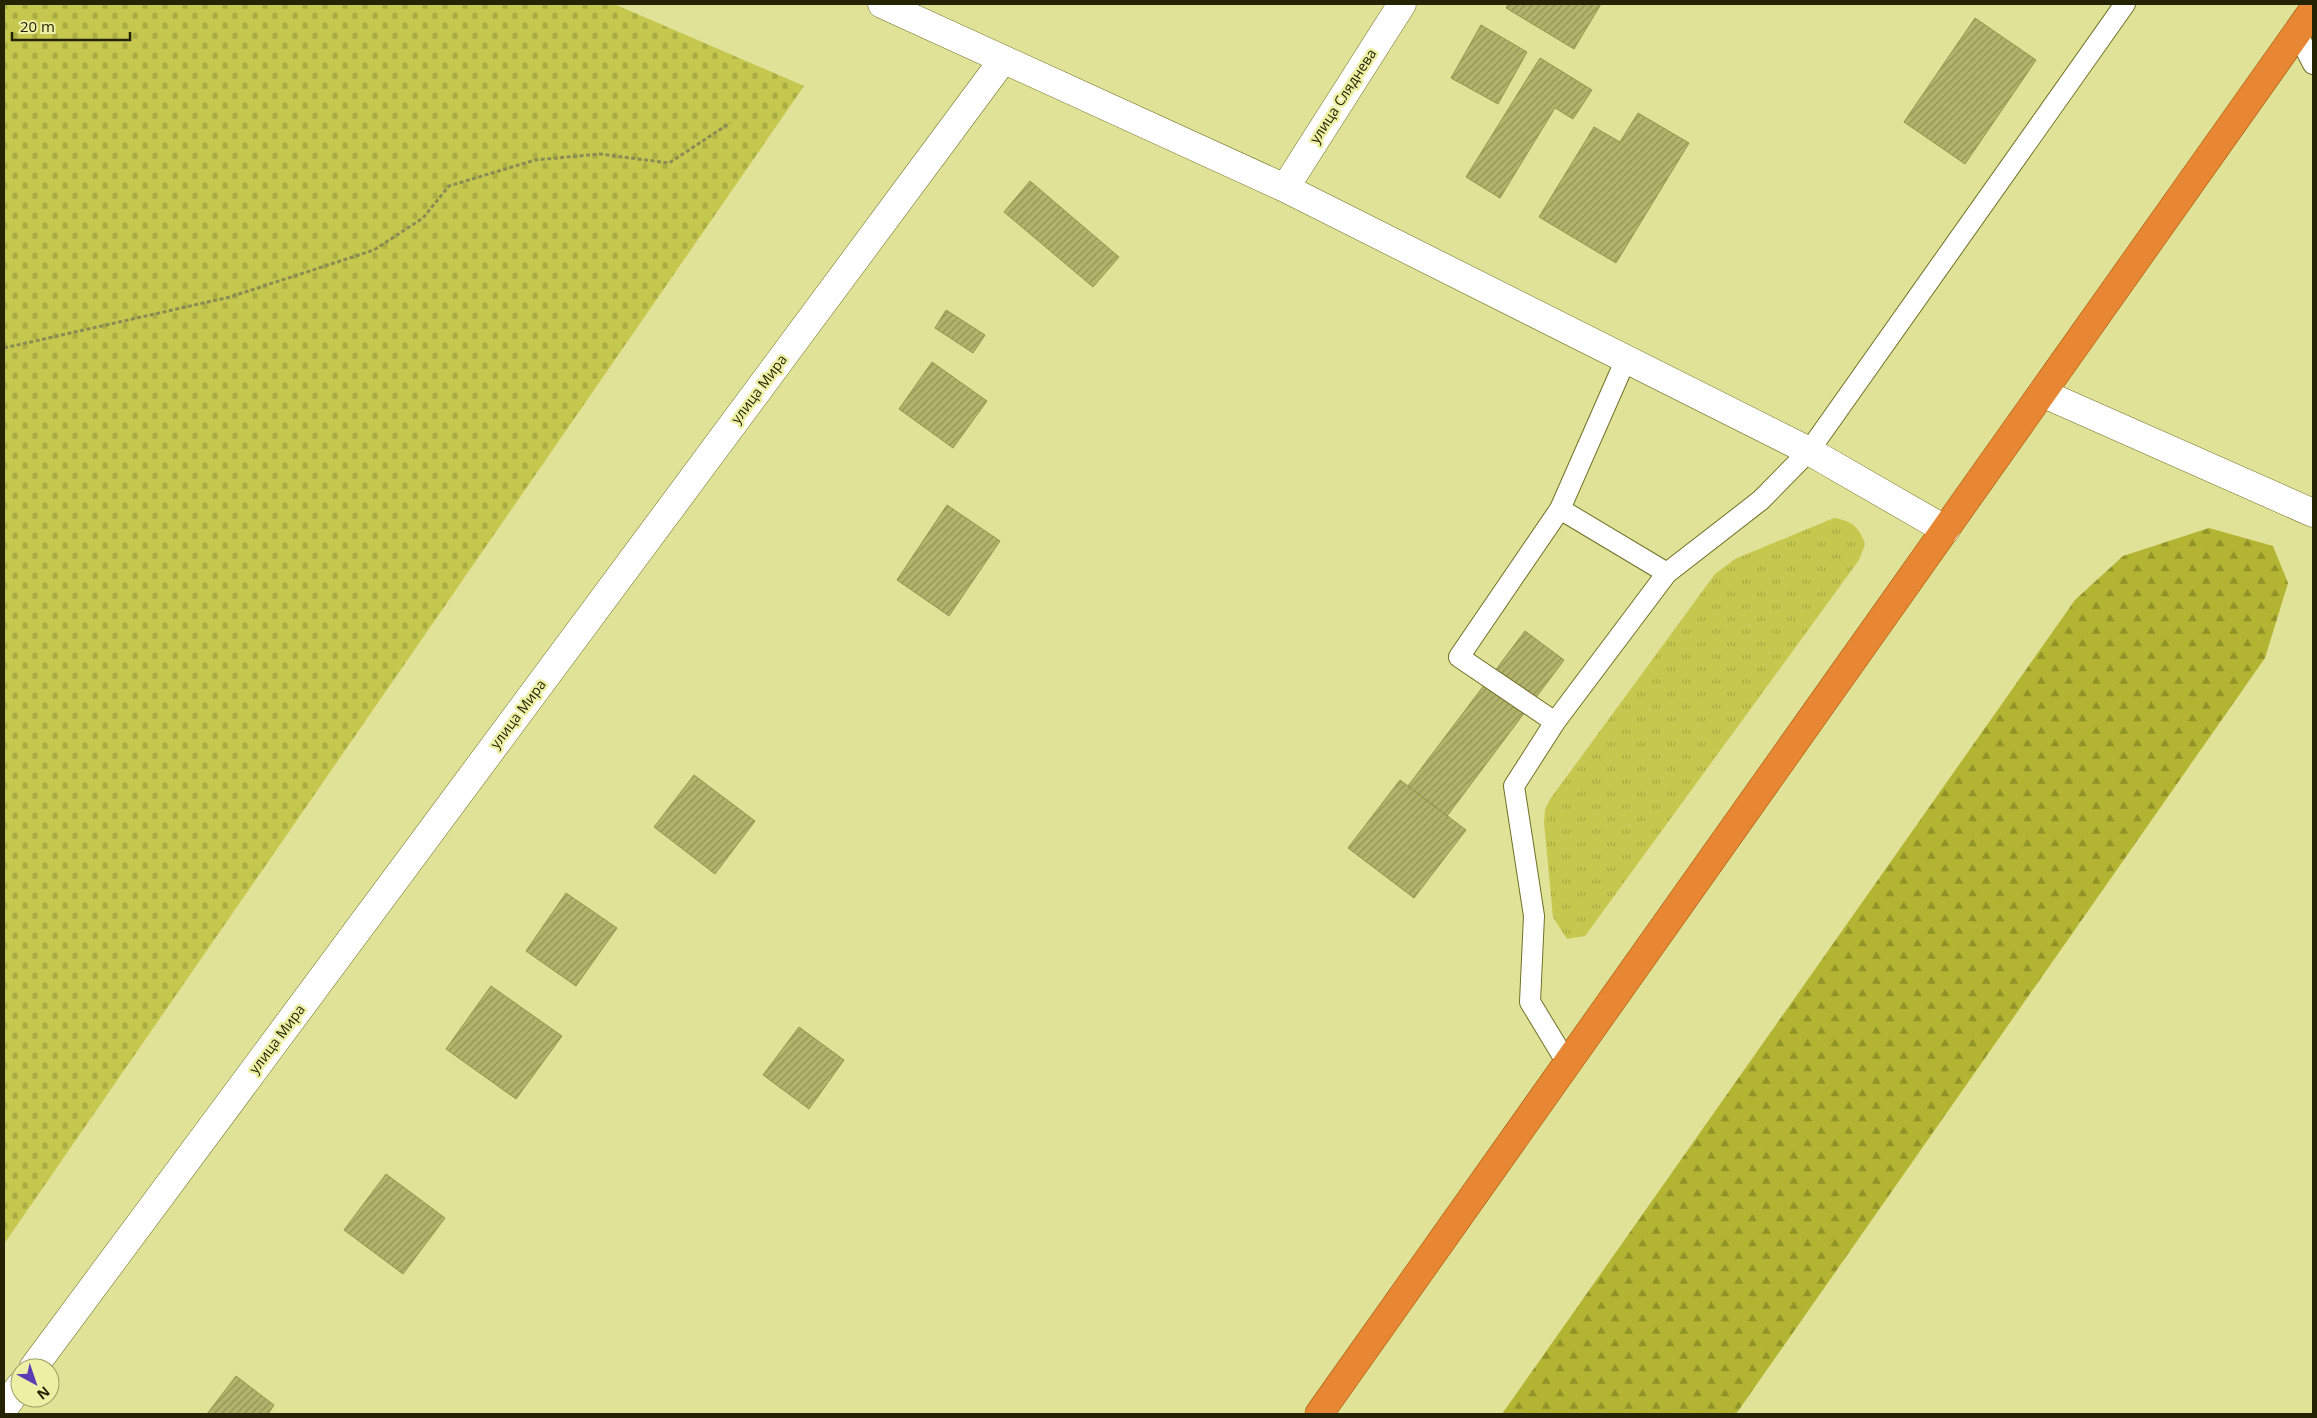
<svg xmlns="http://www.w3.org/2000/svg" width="2317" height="1418" viewBox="0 0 2317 1418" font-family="'Open Sans',sans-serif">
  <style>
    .grass { fill: url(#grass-tufts) }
    .forest { fill: url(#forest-firs) }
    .cemetery { fill: url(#cemetery-stones) }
    .building { fill: url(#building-hatch); stroke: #95974e }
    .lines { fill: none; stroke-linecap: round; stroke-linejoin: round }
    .service-casing { stroke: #707126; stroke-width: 22 }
    .minor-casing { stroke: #707126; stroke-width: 29 }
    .trunk-casing { stroke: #9f5102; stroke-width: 29 }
    .path { stroke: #8a8c55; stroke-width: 3; stroke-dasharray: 4 2.5; stroke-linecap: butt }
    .service { stroke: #fff; stroke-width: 20 }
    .minor { stroke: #fff; stroke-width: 28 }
    .trunk { stroke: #e78733; stroke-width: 28 }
    .labels { text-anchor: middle; stroke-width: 5; stroke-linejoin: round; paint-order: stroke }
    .street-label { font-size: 14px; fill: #242405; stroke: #edf0a4 }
  </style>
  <defs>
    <pattern id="grass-tufts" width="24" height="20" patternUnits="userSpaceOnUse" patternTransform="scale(1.25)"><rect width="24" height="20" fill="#c5c74f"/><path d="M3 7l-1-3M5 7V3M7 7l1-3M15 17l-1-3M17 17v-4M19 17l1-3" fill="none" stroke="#a9ab43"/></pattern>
    <pattern id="forest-firs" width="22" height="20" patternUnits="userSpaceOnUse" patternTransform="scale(1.25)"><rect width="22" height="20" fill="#b2b432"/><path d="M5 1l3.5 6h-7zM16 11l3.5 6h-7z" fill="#919228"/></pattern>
    <pattern id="cemetery-stones" width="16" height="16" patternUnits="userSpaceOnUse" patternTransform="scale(1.25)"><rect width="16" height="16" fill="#c5c74f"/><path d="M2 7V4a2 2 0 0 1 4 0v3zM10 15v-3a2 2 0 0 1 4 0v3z" fill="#a9ab43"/></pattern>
    <pattern id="building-hatch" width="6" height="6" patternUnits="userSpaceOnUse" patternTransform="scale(1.25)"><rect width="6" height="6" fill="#b2b46b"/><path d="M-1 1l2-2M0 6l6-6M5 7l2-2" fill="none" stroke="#919256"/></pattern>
  </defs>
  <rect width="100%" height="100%" fill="#e0e297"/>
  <path class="grass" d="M1834,518c18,3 25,9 31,26l-6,16 -274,376 -18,3 -14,-22 -9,-95 1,-13 6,-11 164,-224 20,-15z"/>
  <path class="forest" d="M2209,528l64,18 15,37 -23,75 -529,756h-234l573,-814 48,-44z"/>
  <path class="cemetery" d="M4,4h610l190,82 -800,1158z"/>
  <path class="building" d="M1508,4h93l-27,45 -68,-41z
    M1975,18l61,42 -71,104 -61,-42z
    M1481,25l46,27 -29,52 -47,-26z
    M1540,58l52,32 -19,29 -18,-11 -55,90 -34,-21z
    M1638,113l51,30 -73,120 -77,-46 55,-90 26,15z
    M1030,181l89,76 -26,30 -89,-75z
    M946,310l39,25 -12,18 -38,-25z
    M932,362l55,39 -34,47 -54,-39z
    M947,505l53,36 -51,75 -52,-36z
    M1525,631l39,29 -117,156 -39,-30z
    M694,775l61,46 -40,53 -61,-47z
    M1400,780l66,50 -52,68 -66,-50z
    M566,893l51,35 -41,58 -50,-35z
    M491,986l71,50 -46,63 -70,-50z
    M799,1027l45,33 -35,49 -46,-34z
    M386,1174l59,44 -42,56 -59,-44z
    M236,1376l38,29 -6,9h-61z"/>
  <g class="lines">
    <g class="service-casing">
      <path id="service" d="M2297,33l16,31
        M1560,509l107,64
        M1555,722l-96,-65 101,-148 66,-150
        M1567,1063l-37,-61 4,-86 -20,-130 41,-64 112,-149 94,-73 48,-49 316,-447"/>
    </g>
    <g class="minor-casing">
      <path id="minor" d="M882,4l403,184 524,263 137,79
        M1285,188l117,-184
        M2042,393l271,120
        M33,1368l970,-1308
        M4,1408l16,-22"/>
    </g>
    <g class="trunk-casing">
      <path id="trunk" d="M1319,1414l994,-1404"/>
    </g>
    <path class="path" d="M4,348l226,-51 144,-47 49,-32 26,-32 86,-26 65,-6 69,9 61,-40"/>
    <use href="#service" class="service"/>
    <use href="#minor" class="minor"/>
    <use href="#trunk" class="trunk"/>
  </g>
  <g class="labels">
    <g class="street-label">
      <text transform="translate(1343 96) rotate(-57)" y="5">улица Сляднева</text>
      <text transform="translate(759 389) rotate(-53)" y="5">улица Мира</text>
      <text transform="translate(518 714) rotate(-53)" y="5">улица Мира</text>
      <text transform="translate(277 1039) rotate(-53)" y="5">улица Мира</text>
    </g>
  </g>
  <rect width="2317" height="1418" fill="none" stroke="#242405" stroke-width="10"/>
  <g transform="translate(35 1383) rotate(140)"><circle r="24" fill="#edf0a4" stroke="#9d9e64"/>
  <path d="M0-4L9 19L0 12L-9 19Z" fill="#5c3cb4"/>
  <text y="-8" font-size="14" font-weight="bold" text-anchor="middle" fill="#242405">N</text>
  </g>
  <path d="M12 32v8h118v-8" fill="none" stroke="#242405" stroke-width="2.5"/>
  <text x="20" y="32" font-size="15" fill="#242405" stroke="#edf0a4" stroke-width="4" paint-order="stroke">20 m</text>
</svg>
